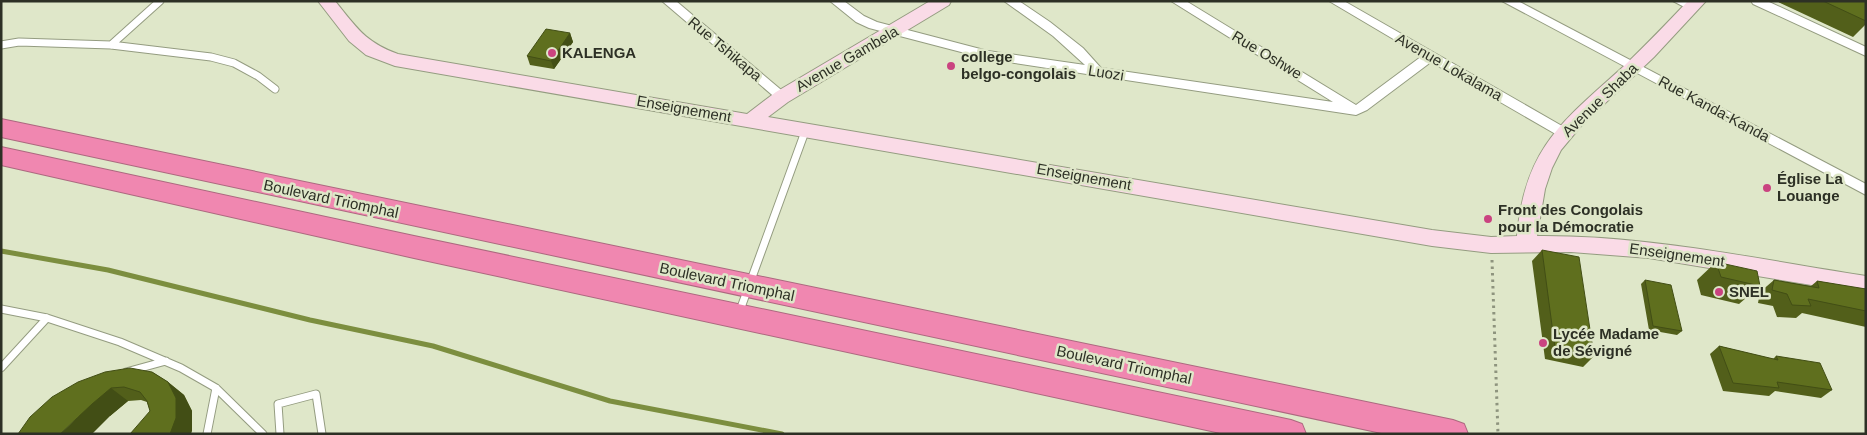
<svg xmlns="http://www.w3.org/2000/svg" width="1867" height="435" viewBox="0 0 1867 435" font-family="Helvetica,sans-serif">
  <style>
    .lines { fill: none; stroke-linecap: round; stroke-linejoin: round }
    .stream { stroke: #7c8e3f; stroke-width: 5 }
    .lane-casing { stroke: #949c80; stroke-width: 9 }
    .street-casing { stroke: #949c80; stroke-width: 2 }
    .secondary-casing { stroke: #949c80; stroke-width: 2 }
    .highway-casing { stroke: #ac697f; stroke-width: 2 }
    .path { stroke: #8e947e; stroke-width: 3; stroke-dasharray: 2.5 4; stroke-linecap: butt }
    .lane { stroke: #fff; stroke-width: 7 }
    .street { fill: #fff; fill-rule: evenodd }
    .secondary { fill: #fadbe7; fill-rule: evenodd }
    .highway { fill: #f087b0; fill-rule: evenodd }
    .wall { fill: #525f1a }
    .shaded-wall { fill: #424e15 }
    .building { fill: #5f6f1e; stroke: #424e15 }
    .poi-dot { fill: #ca4380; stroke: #dfe7c9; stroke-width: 2 }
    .labels { text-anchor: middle; stroke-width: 5; stroke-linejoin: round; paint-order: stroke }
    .street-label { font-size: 15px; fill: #2d3025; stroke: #dfe7c9 }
    .poi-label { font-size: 15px; font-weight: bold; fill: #2d3025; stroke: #dfe7c9; text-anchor: start }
  </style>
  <rect width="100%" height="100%" fill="#dfe7c9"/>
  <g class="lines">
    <path class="stream" d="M1,251l107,19 202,50 123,26 177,55 172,33"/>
    <g class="lane-casing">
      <path id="lane" d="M1,45l18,-3 92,3 100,12 23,6 24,13 17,13
        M111,45l49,-44
        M1,309l46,9 73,24 61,26 35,20 47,46
        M739,313l67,-184
        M1,368l46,-50
        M126,372l40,-11
        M207,434l9,-46
        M280,434l-2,-30 38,-10 6,40"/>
    </g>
    <g class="street-casing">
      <path id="street" d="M662,1h14l110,93 2,3 -2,3h-8z
        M830,1h14l20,15 13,6 111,29 97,14 -32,-29 -49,-35h15l31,21 33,26 18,20 232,34 -162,-101h15l170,104 66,-49 -93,-55h15l225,129 1,3 -1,3h-10l-128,-74 -64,48 -11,5 -368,-56 -119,-31 -13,-6z
        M1502,1h16l348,183v11z
        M1673,1h16l9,6 -6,4z
        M1751,1h16l99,46v9l-113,-52z"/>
    </g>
    <g class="secondary-casing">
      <path id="secondary" d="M318,1h17c22,27 30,41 63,53l349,60 29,-22 154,-91h21l-2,4 -161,97 -20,15 664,113 59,7 26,-1c8,-89 45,-114 107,-170 22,-21 43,-43 64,-65h18l-52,56 -73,69 -20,24 -9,18 -7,21 -8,47c110,-1 220,23 329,40v18l-217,-36 -78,-6 -80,1 -59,-7 -1037,-180 -29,-11 -17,-14z"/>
    </g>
    <g class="highway-casing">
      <path id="highway" d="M1,119l1452,301 11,4 4,10h-82l-1385,-297z
        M1,147l413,89 877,184 11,4 4,10h-81l-811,-176 -413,-93z"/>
    </g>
    <path class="path" d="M1492,260l6,174"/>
    <use href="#lane" class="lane"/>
    <use href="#street" class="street"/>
    <use href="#secondary" class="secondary"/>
    <use href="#highway" class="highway"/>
  </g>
  <path class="wall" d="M1776,1h90v23l-13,13z
    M570,33l3,9 -19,27 -24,-4 -3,-9z
    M1542,250l52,106 -11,11 -38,-8 -13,-98z
    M1716,262l44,24 -21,18 -38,-9 -4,-15z
    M1645,280l37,51 -5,4 -28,-5 -8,-46z
    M1774,280l37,6 6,-5 47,8 2,-2v40l-64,-14 -6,5 -19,-1 -4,-11 -15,-3 2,-11z
    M1719,346l54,13 3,-3 56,34 -11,8 -46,-7 -6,5 -46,-5 -13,-37z
    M152,372l16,10 16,13 8,16v20l-42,-20 -3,-9 -6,-2 -13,1 -18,15 -80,1z"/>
  <path class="shaded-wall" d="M570,33l3,9 -19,27 -3,-8z
    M168,382l16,13 8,16v20l-1,3h-21z
    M111,388l17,13 -18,15 -18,18h-32l32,-30z"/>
  <path class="building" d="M1823,1h43v20z
    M546,29l24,4 -19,28 -24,-5z
    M1542,250l37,7 15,99 -39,-8z
    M1716,262l41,9 3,15 -39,-9z
    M1645,280l26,5 11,46 -29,-5z
    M1774,280l45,8 -2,-7 49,8v22l-58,-12 3,7 -19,-1 -5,-11 -15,-4z
    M1719,346l59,14 -2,-4 44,7 12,27 -55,-8 2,6 -46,-5z
    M130,368l22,4 16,10 8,16v20l-6,16h-40l20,-23 -3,-10 -7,-9 -16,-5 -13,1 -19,16 -32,30h-42l12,-17 22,-20 26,-15 27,-10z"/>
  <g class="poi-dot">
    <circle cx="552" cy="53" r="5"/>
    <circle cx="951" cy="66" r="5"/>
    <circle cx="1767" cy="188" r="5"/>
    <circle cx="1488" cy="219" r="5"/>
    <circle cx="1719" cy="292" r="5"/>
    <circle cx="1543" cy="343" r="5"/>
  </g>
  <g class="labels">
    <g class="street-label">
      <text transform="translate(725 49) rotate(40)" y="5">Rue Tshikapa</text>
      <text transform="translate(1267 55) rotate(31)" y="5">Rue Oshwe</text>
      <text transform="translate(847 59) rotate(-30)" y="5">Avenue Gambela</text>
      <text transform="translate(1449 67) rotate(30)" y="5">Avenue Lokalama</text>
      <text transform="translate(1106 73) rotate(9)" y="5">Luozi</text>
      <text transform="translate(1600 100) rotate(-44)" y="5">Avenue Shaba</text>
      <text transform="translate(684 109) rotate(10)" y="5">Enseignement</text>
      <text transform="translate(1714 109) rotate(28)" y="5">Rue Kanda-Kanda</text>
      <text transform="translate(1084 177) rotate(10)" y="5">Enseignement</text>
      <text transform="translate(331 199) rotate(12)" y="5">Boulevard Triomphal</text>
      <text transform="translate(1677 255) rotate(8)" y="5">Enseignement</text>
      <text transform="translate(727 282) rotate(12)" y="5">Boulevard Triomphal</text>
      <text transform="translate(1124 365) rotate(12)" y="5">Boulevard Triomphal</text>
    </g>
    <g class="poi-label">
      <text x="562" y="58">KALENGA</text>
      <text x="961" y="62">college<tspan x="961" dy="17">belgo-congolais</tspan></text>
      <text x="1777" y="184">Église La<tspan x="1777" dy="17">Louange</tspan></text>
      <text x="1498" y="215">Front des Congolais<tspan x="1498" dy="17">pour la Démocratie</tspan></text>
      <text x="1729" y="297">SNEL</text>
      <text x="1553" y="339">Lycée Madame<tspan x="1553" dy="17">de Sévigné</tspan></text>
    </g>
  </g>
  <rect width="1867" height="435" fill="none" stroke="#2d3025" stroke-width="5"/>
</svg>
